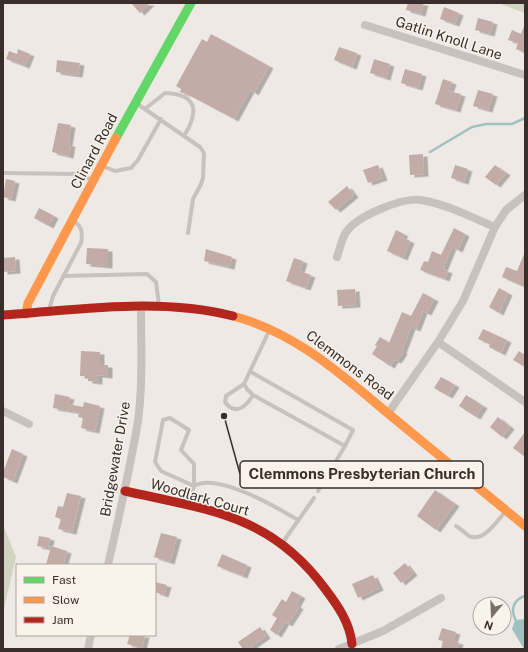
<svg xmlns="http://www.w3.org/2000/svg" width="528" height="652" viewBox="0 0 528 652" font-family="'Public Sans',sans-serif">
  <style>
    .green { fill: #d1d4be }
    .water { fill: #a0c1bf }
    .lines { fill: none; stroke-linecap: round; stroke-linejoin: round }
    .stream { stroke: #a0c1bf; stroke-width: 2.5 }
    .building { fill: #c2aca5; filter: url(#shadow) }
    .lane { stroke: #c8c1bc; stroke-width: 4 }
    .street { stroke: #c8c1bc; stroke-width: 8 }
    .fast { stroke: #63d668; stroke-width: 9 }
    .slow { stroke: #ff974d; stroke-width: 9 }
    .jam { stroke: #b3261e; stroke-width: 9 }
    .labels { text-anchor: middle; stroke-width: 3; stroke-linejoin: round; paint-order: stroke }
    .street-label { font-size: 14px; fill: #392e2a; stroke: #faf3ec }
    .leader { fill: none; stroke: #392e2a; stroke-width: 1.5 }
    .callout-dot { fill: #392e2a; stroke: #faf3ec; stroke-width: 1.5 }
    .callout { fill: #faf3ec; stroke: #392e2a; stroke-width: 1.5 }
    .callout-label { font-size: 15px; text-anchor: middle; font-weight: bold; fill: #392e2a }
  </style>
  <defs>
    <filter id="shadow"><feDropShadow dx="4.5" dy="2.5" stdDeviation="0" flood-color="#0004"/></filter>
  </defs>
  <rect width="100%" height="100%" fill="#eee9e4"/>
  <path class="green" d="M498,3h27v10z
    M3,525l13,32 -13,56z"/>
  <path class="water" d="M525,619v30h-1l-12,-20 3,-9z"/>
  <g class="lines">
    <path class="stream" d="M430,152l42,-25 14,-3h26l13,-6
      M516,621c-6,-11 -3,-21 9,-25"/>
  </g>
  <path class="building" d="M131,3h19l-10,10z
    M408,3h16l-3,11 -15,-4z
    M444,7l15,6 -4,11 -15,-5z
    M478,18l15,4 -3,12 -15,-4z
    M524,26l1,23 -2,3 -7,-3 2,-6 -10,-3 4,-10 9,4z
    M211,34l58,32 -15,27 -4,-3 -16,29 -45,-24 -9,-3 1,-3 -5,-3 26,-47 5,3z
    M339,47l18,6 -5,14 -18,-7z
    M18,49l12,5 -5,12 -19,-7 3,-8 8,3z
    M374,59l16,5 -4,14 -16,-5z
    M57,60l23,3 -2,12 -22,-3z
    M405,69l17,5 -4,14 -17,-5z
    M443,79l9,3 -3,9 12,3 -5,16 -21,-6z
    M478,90l15,4 -5,16 -15,-4z
    M58,123l13,2 -3,19h3l-2,12 -17,-4z
    M423,154l1,20 -14,1 -1,-20z
    M378,165l5,13 -15,5 -5,-13z
    M455,165l13,4 -4,13 -13,-4z
    M495,165l11,8 -10,12 -11,-8z
    M6,179l9,2 -4,18 -8,-2z
    M347,186l7,9 -18,15 -8,-8z
    M39,208l15,8 -5,10 -15,-8z
    M454,228l11,6 -7,16 -6,-3 -9,22 5,2 -3,8 -25,-9 4,-9 4,1 4,-11 9,4z
    M396,230l8,4 -2,3 8,4 -7,17 -16,-7z
    M87,248l21,1v17l-22,-2z
    M206,249l26,8 -2,10 -26,-6z
    M525,252v35l-23,-10 4,-10 11,4z
    M15,257l1,14 -13,1v-14z
    M294,258l9,3 -3,10 11,4 -5,13 -20,-7z
    M499,288l9,5 -9,20 -10,-6z
    M355,289l1,16 -18,1 -1,-16z
    M423,293l11,6 -7,14 -4,-2 -7,18 -5,-2 -9,24 1,1 -6,9 -3,-1 -4,6 -18,-12 5,-8 -2,-1 5,-8 9,6 13,-31 9,4z
    M483,329l24,11 -6,13 -12,-6 1,-3 -12,-5z
    M81,351l19,1v13h8v11l-10,-1v7l-10,-1v-5h-8z
    M519,351l6,4v12l-12,-7z
    M441,377l14,8 -7,11 -14,-8z
    M55,394l15,3 -2,7 15,3 1,-5 16,4 -5,25 -14,-3 2,-10 -5,-1 1,-5 -26,-4z
    M466,395l17,11 -7,11 -17,-11z
    M498,417l12,10 -8,10 -12,-10z
    M525,432v25l-12,-9z
    M12,449l11,5 -10,27 -10,-4v-5z
    M435,490l20,14 -19,26 -19,-14z
    M67,493l14,3 -9,36 -14,-3 3,-10 -6,-2 3,-11 5,1z
    M161,533l16,4 -7,25 -16,-5z
    M39,536l11,2 -2,10 -11,-2z
    M51,546l16,5 -4,14h-17z
    M222,554l25,11 -4,11 -26,-10z
    M405,563l8,10 -12,10 -8,-10z
    M373,575l6,13 -21,10 -6,-14z
    M155,582l12,3 -3,10 -9,-3z
    M292,591l9,5 -5,9 3,2 -11,17 -3,-2 -8,13 -7,-5 7,-12 -5,-3 10,-16 4,3z
    M260,627l6,9 -18,13h-5l-5,-7z
    M442,628l14,4 -3,9 6,1 -2,7h-16l2,-8 -5,-1z
    M130,635h15l-3,13 -15,-4z"/>
  <g class="lines">
    <path class="lane" d="M136,103l64,44 4,6 -1,25 -2,6 -8,15 -5,34
      M145,109l20,-16c33,1 34,19 19,43
      M102,166l13,5 16,-3 7,-8 23,-41
      M5,173l72,1 16,6
      M63,276l84,-2 9,8 3,23
      M49,310l4,-14 28,-53c2,-11 1,-16 -8,-23
      M270,329l-26,55 3,5 6,6 92,51 -27,45
      M251,372l102,58 -8,16
      M244,384l-18,12 -1,6c10,14 21,5 28,-7
      M170,418l19,12 -8,20 13,14v22l-33,-15 -6,-9 8,-42z
      M189,504l5,-18c23,-14 82,21 104,34
      M456,526c5,3 9,7 13,10 14,7 28,-15 36,-24
      M283,542l31,-44"/>
    <path class="street" d="M365,25l160,50
      M337,257c3,-8 4,-16 8,-23 9,-17 57,-37 76,-34 25,4 50,17 74,27
      M438,342l87,60
      M3,411l26,13
      M389,412l49,-70 25,-41 32,-74 11,-17 19,-15
      M108,565c11,-48 22,-96 30,-144 5,-37 3,-76 3,-114
      M88,649l3,-14
      M339,649l44,-18 58,-33"/>
    <path class="fast" d="M116,138l75,-135"/>
    <path class="slow" d="M26,314l2,-11 88,-165
      M233,316c65,17 112,62 163,104 43,35 86,71 129,106"/>
    <path class="jam" d="M3,315c75,-5 156,-18 230,1
      M125,491c84,19 147,24 201,99 12,16 24,33 26,54"/>
  </g>
  <g class="labels">
    <g class="street-label">
      <text transform="translate(449 38) rotate(18)" y="5">Gatlin Knoll Lane</text>
      <text transform="translate(94 151) rotate(-62)" y="5">Clinard Road</text>
      <text transform="translate(350 365) rotate(37)" y="5">Clemmons Road</text>
      <text transform="translate(115 459) rotate(-80)" y="5">Bridgewater Drive</text>
      <text transform="translate(200 497) rotate(16)" y="5">Woodlark Court</text>
    </g>
  </g>
  <path class="leader" d="M224 416L240 474"/>
  <circle class="callout-dot" cx="224" cy="416" r="4"/>
  <rect class="callout" x="240" y="461" width="243" height="27" rx="4"/>
  <g class="callout-label">
    <text x="362" y="479">Clemmons Presbyterian Church</text>
  </g>
  <rect width="528" height="652" fill="none" stroke="#392e2a" stroke-width="8"/>
  <rect x="16" y="564" width="140" height="72" fill="#faf3ec" stroke="#ada49e"/>
  <rect x="24" y="577" width="20" height="6" fill="#63d668" stroke="#ada49e"/>
  <text x="52" y="584" font-size="12" fill="#392e2a">Fast</text>
  <rect x="24" y="597" width="20" height="6" fill="#ff974d" stroke="#ada49e"/>
  <text x="52" y="604" font-size="12" fill="#392e2a">Slow</text>
  <rect x="24" y="617" width="20" height="6" fill="#b3261e" stroke="#ada49e"/>
  <text x="52" y="624" font-size="12" fill="#392e2a">Jam</text>
  <g transform="translate(492 616) rotate(199)"><circle r="19" fill="#faf3ec" stroke="#ada49e"/>
  <path d="M0-3L7 15L0 10L-7 15Z" fill="#786f6b"/>
  <text y="-6" font-size="11" font-weight="bold" text-anchor="middle" fill="#392e2a">N</text>
  </g>
</svg>
